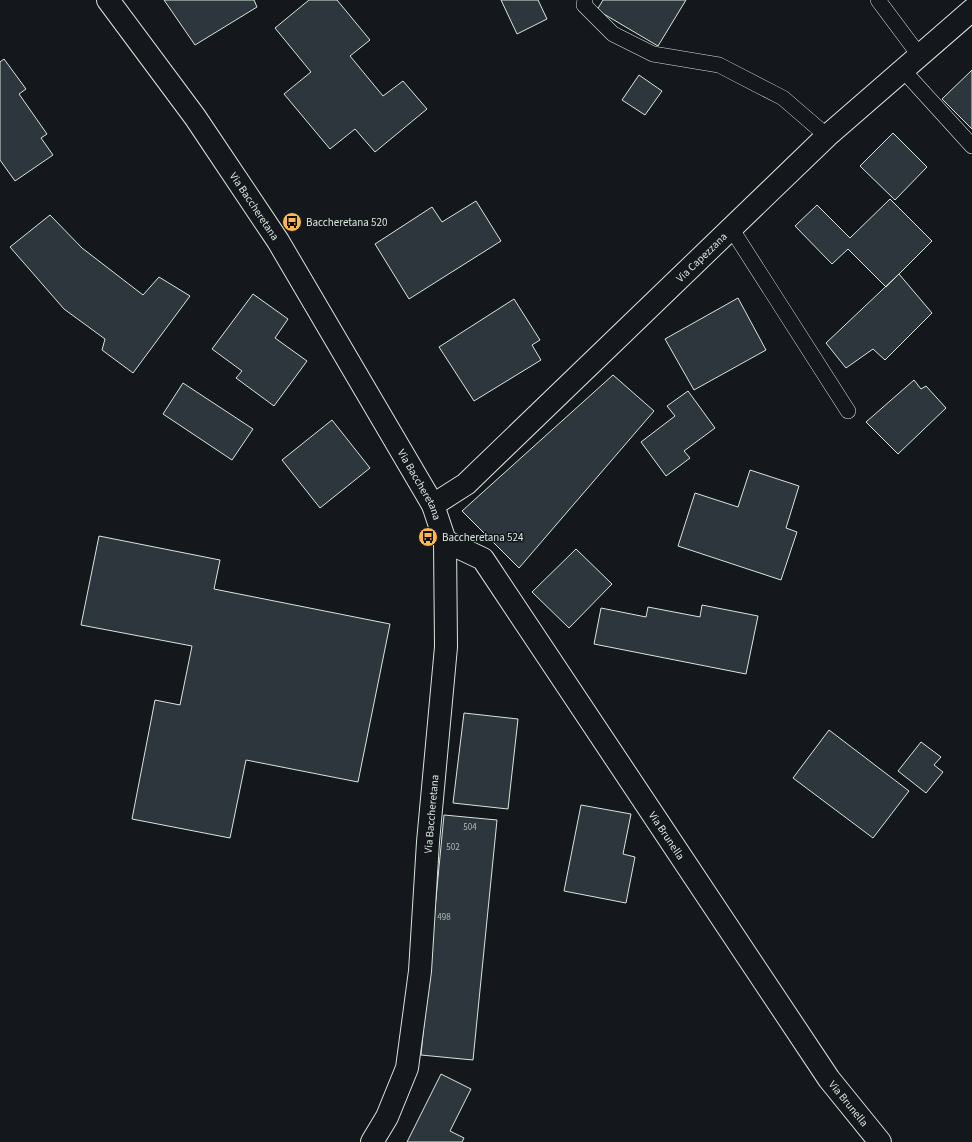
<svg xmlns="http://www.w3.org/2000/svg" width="972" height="1142" viewBox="0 0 972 1142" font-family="'Source Sans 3',sans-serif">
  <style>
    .building { fill: #2c363c; stroke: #d8e6dc }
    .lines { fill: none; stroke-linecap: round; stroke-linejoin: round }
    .service-casing { stroke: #d8e6dc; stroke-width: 16 }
    .minor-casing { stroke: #d8e6dc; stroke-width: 24 }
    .tertiary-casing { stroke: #d8e6dc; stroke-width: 24 }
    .service { stroke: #14181c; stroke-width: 15 }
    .minor { stroke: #14181c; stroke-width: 22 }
    .tertiary { stroke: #14181c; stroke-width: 22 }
    .labels { text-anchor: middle; stroke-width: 3; stroke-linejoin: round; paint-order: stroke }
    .number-label { font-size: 9px; fill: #adbab4 }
    .street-label { font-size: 11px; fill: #d8e6dc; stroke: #14181c }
    .poi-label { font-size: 11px; fill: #d8e6dc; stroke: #14181c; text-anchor: start }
  </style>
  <rect width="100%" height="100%" fill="#14181c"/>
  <path class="building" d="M164,0h90l3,7 -62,38z
    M309,0h28l33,40 -20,16 33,40 20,-15 24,28 -52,43 -20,-23 -25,20 -46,-55 27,-22 -36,-44z
    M501,0h37l9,19 -30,15z
    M603,0h83l-28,46 -61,-36z
    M4,59l22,30 -7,5 28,40 -6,4 12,17 -38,26 -15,-21v-98z
    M972,70v59l-30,-30z
    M639,75l23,16 -17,24 -23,-15z
    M893,133l34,34 -32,33 -35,-34z
    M890,199l42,42 -46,46 -38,-38 -16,15 -37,-38 22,-21 33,33z
    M476,201l25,40 -92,58 -34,-55 57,-37 10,15z
    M50,215l32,33 61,47 16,-18 31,19 -57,77 -31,-23 3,-11 -41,-30 -54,-62z
    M899,274l33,39 -47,47 -12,-11 -27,19 -20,-25z
    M253,294l35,25 -13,19 32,23 -33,45 -38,-28 6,-7 -30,-22z
    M738,298l28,52 -72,40 -29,-51z
    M514,299l26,41 -8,5 9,15 -67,41 -35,-54z
    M613,375l41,36 -135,157 -57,-57z
    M914,380l7,9 5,-3 20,22 -48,46 -32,-32z
    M183,383l70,46 -21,31 -69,-46z
    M688,391l27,37 -31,23 6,7 -24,18 -25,-34 34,-26 -8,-10z
    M332,420l38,48 -50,40 -38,-48z
    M750,470l49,16 -13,42 11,4 -16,48 -103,-34 17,-53 43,14z
    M99,536l121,24 -6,29 176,35 -32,158 -112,-22 -16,78 -98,-19 23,-119 25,5 12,-59 -111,-21z
    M576,549l36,35 -43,44 -37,-36z
    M702,605l56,11 -12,58 -152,-30 7,-36 45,9 2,-10 52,10z
    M464,713l54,6 -10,90 -55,-6z
    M829,730l80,61 -36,47 -80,-60z
    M921,742l20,15 -7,8 9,7 -17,21 -28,-22z
    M581,805l50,9 -8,40 12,3 -9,46 -62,-12z
    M444,815l53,5 -24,240 -52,-5z
    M441,1074l30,15 -21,42 14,7 -2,4h-55z"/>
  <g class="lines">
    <g class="service-casing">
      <path id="service" d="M585,0l-1,5 29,29 40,20 66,11 64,33 44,38
        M878,0l41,55
        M902,69l70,77
        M731,228l117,183"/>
    </g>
    <g class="minor-casing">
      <g id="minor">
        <path id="s1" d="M433,505l33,-21 361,-348 145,-126"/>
        <path id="s2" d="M445,541l38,18 346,520 51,63"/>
      </g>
    </g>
    <g class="tertiary-casing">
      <g id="tertiary">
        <path id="s3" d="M108,0l87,117 83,124 155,264 12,36 1,106 -18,195 -8,129 -13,97 -20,49 -15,25"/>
      </g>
    </g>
    <use href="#service" class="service"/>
    <use href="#minor" class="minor"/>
    <use href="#tertiary" class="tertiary"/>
  </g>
  <defs>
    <g id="bus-disc" transform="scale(1)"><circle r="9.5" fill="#ffb74d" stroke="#14181c"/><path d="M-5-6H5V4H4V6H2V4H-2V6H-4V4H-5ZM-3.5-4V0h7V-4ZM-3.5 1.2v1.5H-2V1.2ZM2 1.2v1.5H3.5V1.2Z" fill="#111"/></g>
  </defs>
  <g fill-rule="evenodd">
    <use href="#bus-disc" x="292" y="222"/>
    <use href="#bus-disc" x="428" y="537"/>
  </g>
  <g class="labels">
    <g class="number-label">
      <text x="470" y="830">504</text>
      <text x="453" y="850">502</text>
      <text x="444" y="920">498</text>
    </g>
    <g class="street-label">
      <text dy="4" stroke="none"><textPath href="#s3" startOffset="253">Via Baccheretana</textPath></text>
      <text dy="4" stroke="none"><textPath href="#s1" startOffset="366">Via Capezzana</textPath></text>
      <text dy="4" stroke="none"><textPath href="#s3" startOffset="577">Via Baccheretana</textPath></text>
      <text transform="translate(431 814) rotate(-85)" y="4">Via Baccheretana</text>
      <text dy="4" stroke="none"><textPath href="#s2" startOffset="374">Via Brunella</textPath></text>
      <text dy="4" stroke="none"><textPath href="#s2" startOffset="698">Via Brunella</textPath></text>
    </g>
    <g class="poi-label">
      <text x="306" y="226">Baccheretana 520</text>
      <text x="442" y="541">Baccheretana 524</text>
    </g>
  </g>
</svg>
